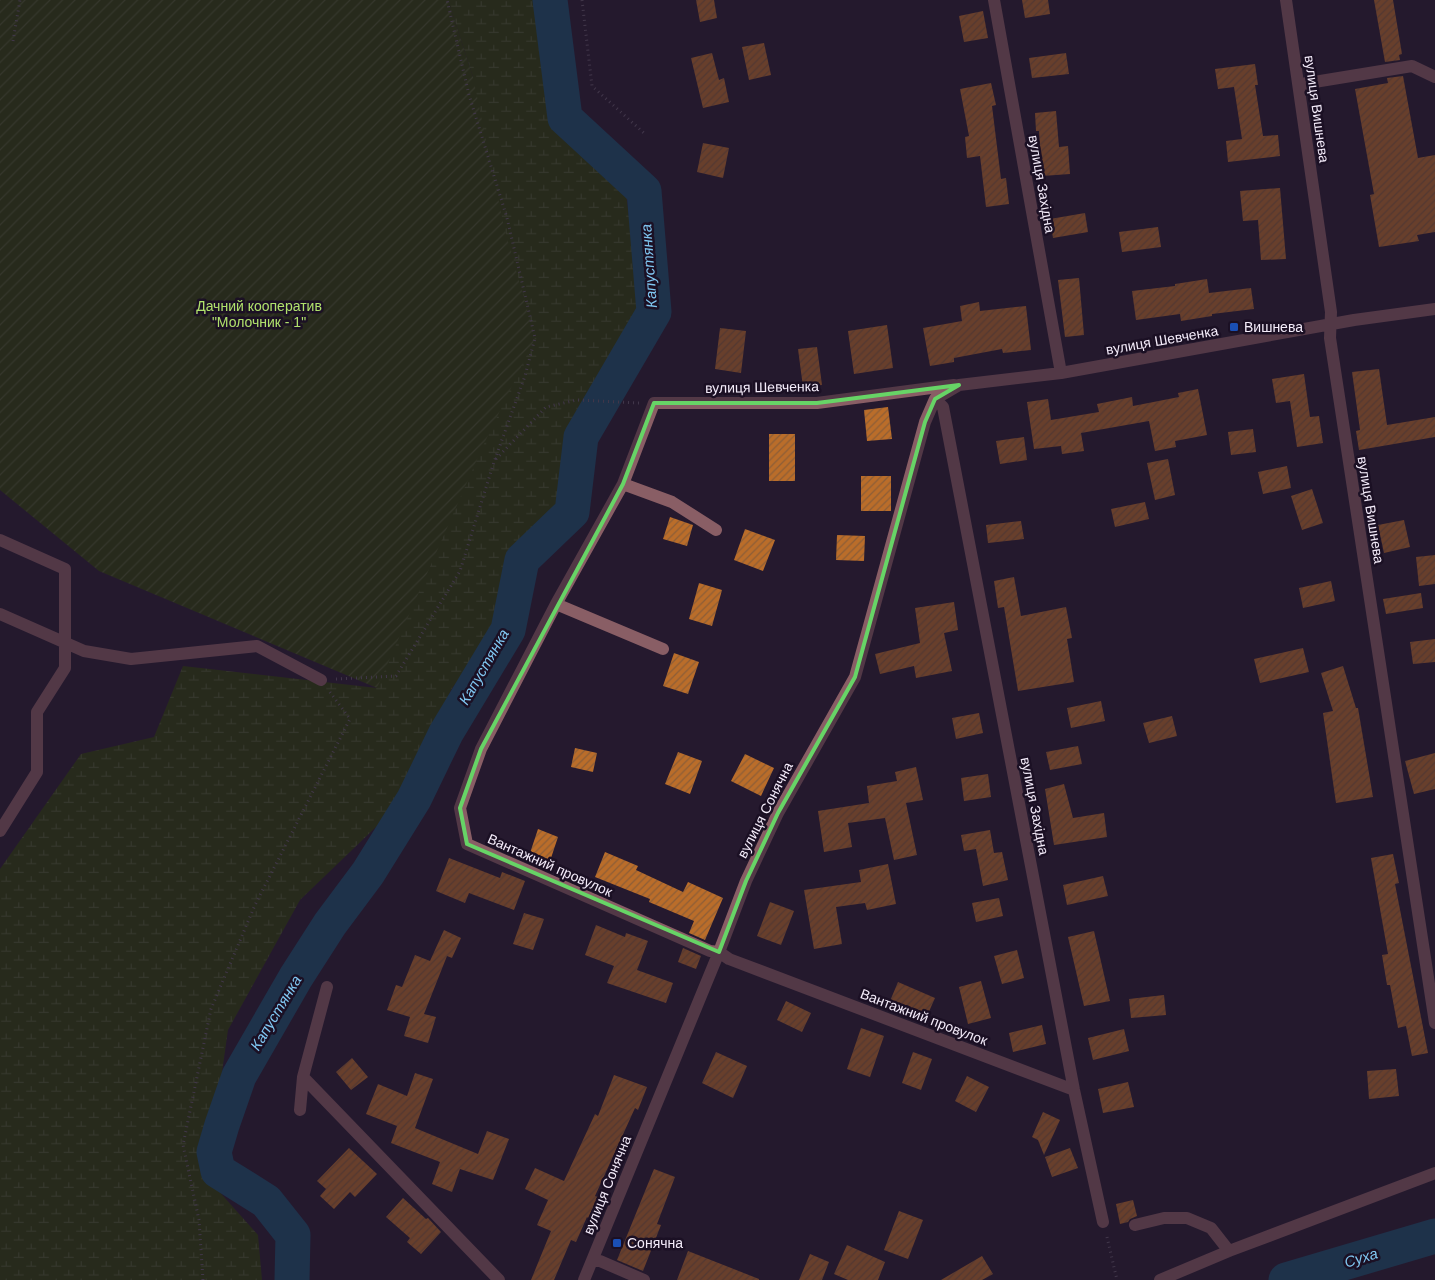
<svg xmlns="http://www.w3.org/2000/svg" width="1435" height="1280" viewBox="0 0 1435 1280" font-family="Helvetica,sans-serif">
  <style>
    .wetland { fill: url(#wetland-marsh) }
    .garden { fill: url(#garden-furrows) }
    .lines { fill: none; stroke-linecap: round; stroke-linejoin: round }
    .river { stroke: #17506e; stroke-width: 35 }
    .building { fill: url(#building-hatch) }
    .path { stroke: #655b6d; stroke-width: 3; stroke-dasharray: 1 4; stroke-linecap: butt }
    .minor { stroke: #895e65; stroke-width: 12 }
    .marked { fill: none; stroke: #67d466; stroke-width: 4; stroke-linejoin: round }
    .transit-dot { fill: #1a4fb4; stroke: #1b1024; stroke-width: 2 }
    .labels { text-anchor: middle; stroke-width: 5; stroke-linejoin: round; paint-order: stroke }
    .street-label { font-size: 14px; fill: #f4ecfa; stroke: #1b1024 }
    .park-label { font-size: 14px; fill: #b0e16c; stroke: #1b1024 }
    .poi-label { font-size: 14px; fill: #f4ecfa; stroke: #1b1024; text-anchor: start }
    .water-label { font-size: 15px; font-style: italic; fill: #80c7f2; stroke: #1b1024 }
  </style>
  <defs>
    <pattern id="wetland-marsh" width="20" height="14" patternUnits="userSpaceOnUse" patternTransform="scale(1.25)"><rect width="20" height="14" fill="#2b3f07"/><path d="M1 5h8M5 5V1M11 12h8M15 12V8" fill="none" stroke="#4a5b2c"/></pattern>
    <pattern id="garden-furrows" width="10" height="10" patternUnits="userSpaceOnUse" patternTransform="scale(1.25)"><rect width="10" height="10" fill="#2b3f07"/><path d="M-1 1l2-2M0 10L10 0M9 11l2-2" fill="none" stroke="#4a5b2c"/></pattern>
    <pattern id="building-hatch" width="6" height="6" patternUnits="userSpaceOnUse" patternTransform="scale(1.25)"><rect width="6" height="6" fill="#ba6d2a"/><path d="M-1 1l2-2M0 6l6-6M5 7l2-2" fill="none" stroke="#8d5e37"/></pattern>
  </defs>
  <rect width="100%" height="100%" fill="#25192e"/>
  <path class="wetland" d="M448,0h87l22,128 69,66 15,114 -71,120 -12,81 -49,44 -15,76 -43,61 -48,111 -103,99 -72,130 -21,148 51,57 4,45h-262v-411l81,-115 73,-17 29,-71 194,22 96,-611z"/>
  <path class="garden" d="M0,0h448l25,77 31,150 31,111 -53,110 -105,240 -278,-117 -99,-81z"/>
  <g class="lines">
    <path class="river" d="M292,1280l1,-45 -27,-34 -48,-30 -4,-19 8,-27 17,-49 57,-99 34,-53 38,-51 46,-74 32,-66 62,-103 14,-70 50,-48 9,-75 73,-125 -10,-121 -79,-73 -15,-118
      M1286,1280l149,-44"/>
  </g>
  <path class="building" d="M696,0h18l3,18 -17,4z
    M1022,0h26l2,14 -25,4z
    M1374,0h19l9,54 -3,1 1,5 -15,2z
    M983,11l5,27 -24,4 -5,-26z
    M764,43l7,32 -22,5 -7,-33z
    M712,53l7,27 5,-2 5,24 -26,6 -12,-50z
    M1066,53l3,21 -37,4 -3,-20z
    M1255,64l3,21h-3l8,51 15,-1 2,21 -52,6 -2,-21 16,-2 -8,-52 -16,2 -3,-20z
    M1403,76l15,82 17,-3v77l-18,3 2,6 -40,6 -9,-52 4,-1 -19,-105 33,-6 -1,-5z
    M991,83l5,22 -4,1 9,73 5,-1 3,26 -23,3 -6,-51 -13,2 -2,-21 4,-1 -9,-47z
    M1056,111l3,36 9,-1 2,28 -28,2 -3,-45h-3l-1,-18z
    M703,143l26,5 -6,30 -26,-6z
    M1280,188l6,71 -25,1 -3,-40 -15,1 -3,-30z
    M1085,213l3,19 -35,6 -3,-19z
    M1158,227l3,20 -39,5 -3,-20z
    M1079,278l5,57 -19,2 -7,-57z
    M1207,279l2,14 42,-5 3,21 -42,5v2l-31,5 -1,-7 -44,6 -4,-29 43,-5v-2z
    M979,302l1,9 46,-5 5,44 -28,3 -1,-4 -48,9v4l-24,4 -7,-38 39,-7 -2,-15z
    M887,325l6,43 -39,6 -6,-43z
    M720,328l26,3 -5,42 -26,-4z
    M817,347l5,38 -19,2 -5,-38z
    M1379,369l8,56 48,-8v20l-76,13 -3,-19 4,-1 -8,-58z
    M1304,374l6,43 9,-1 4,27 -26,4 -7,-46 -14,2 -4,-24z
    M1198,389l9,46 -32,6 1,6 -21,4 -6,-30 -68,12 3,18 -22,3 -1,-8 -27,3 -7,-47 21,-3 3,21 48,-8 -2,-8 35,-7 1,9 46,-9 -1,-4z
    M888,407l4,32 -25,2 -3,-31z
    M1253,429l3,23 -25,3 -3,-23z
    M769,434h26v47h-26z
    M1024,437l3,23 -27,4 -4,-23z
    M1168,459l7,36 -20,5 -8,-37z
    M1287,466l4,22 -28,6 -5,-22z
    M861,476h30v35h-30z
    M1312,489l11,34 -21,7 -11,-34z
    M1145,502l4,17 -34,8 -4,-18z
    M670,517l23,8 -6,21 -24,-7z
    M1404,520l6,27 -26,6 -6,-28z
    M1021,521l3,18 -36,4 -2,-18z
    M745,529l30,11 -12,31 -29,-11z
    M837,535l28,1 -1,25 -28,-1z
    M1435,555v29l-16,2 -3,-29z
    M1014,577l7,39 45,-9 6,31 -5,1 7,43 -56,9 -14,-84 -6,1 -4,-27z
    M1331,581l4,20 -32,7 -4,-20z
    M699,583l23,7 -10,36 -23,-7z
    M1421,593l2,15 -37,6 -3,-15z
    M954,602l4,28 -14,3 8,38 -36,7 -2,-12 -34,8 -5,-20 45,-11 -5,-35z
    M1435,639v23l-22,2 -3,-22z
    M1303,648l6,24 -49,11 -6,-24z
    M674,653l25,9 -11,32 -25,-8z
    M1343,666l13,42h2l15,89 -37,6 -13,-90 10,-2 -12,-38z
    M1101,701l4,20 -34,7 -4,-20z
    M979,713l4,20 -27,6 -4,-21z
    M1172,716l5,20 -28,7 -6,-20z
    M1078,746l4,18 -32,6 -4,-18z
    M575,748l22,5 -4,19 -22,-5z
    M678,752l24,9 -12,33 -25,-10z
    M1435,753v36l-21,5 -9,-33z
    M745,754l29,14 -13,28 -30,-15z
    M916,767l7,33 -17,3 11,52 -23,5 -9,-42 -37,5 4,24 -28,5 -6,-41 51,-8 -2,-17 30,-5 -2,-9z
    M988,774l3,23 -27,4 -3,-23z
    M1064,784l9,34 31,-5 3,24 -53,8 -9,-56z
    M538,829l20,8 -8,24 -20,-8z
    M990,830l4,23 8,-1 6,28 -25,6 -7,-37 -12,2 -3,-16z
    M605,852l33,14 -2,4 47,22 5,-10 35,16 -18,42 -16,-7 5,-12 -45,-19 1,-3 -55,-22z
    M1393,854l6,29 -4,1 33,169 -16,3 -6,-30 -8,2 -8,-43h-3l-5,-30 6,-1 -17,-96z
    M449,858l51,20 2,-6 23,9 -11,29 -45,-17 -4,10 -29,-12z
    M888,864l8,40 -29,6 -2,-7 -29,4 6,37 -28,5 -10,-59 57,-8 -2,-12z
    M1103,876l5,20 -41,9 -4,-20z
    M999,898l4,18 -27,6 -4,-19z
    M770,902l24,9 -13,34 -24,-9z
    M524,913l20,6 -11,31 -20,-6z
    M596,925l29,12 1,-4 22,8 -11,29 36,13 -7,20 -59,-20 7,-17 -29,-11z
    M444,930l17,8 -9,20 -5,-2 -23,58 12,3 -8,26 -24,-7 6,-19 -23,-7 9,-25 6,2 13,-32 15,6z
    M1094,931l16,70 -26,5 -16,-69z
    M683,948l18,8 -5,13 -18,-7z
    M1017,950l7,28 -22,6 -8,-28z
    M981,981l10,37 -23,6 -9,-37z
    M898,982l37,16 -8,18 -37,-15z
    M1164,995l2,20 -35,3 -2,-19z
    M786,1001l25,12 -9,19 -25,-12z
    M1042,1025l4,19 -33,8 -4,-19z
    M861,1028l23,8 -14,41 -23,-8z
    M1124,1029l5,22 -36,9 -5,-22z
    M716,1052l31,14 -14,32 -31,-15z
    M913,1052l19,7 -11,31 -19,-7z
    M352,1058l16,19 -17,13 -15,-18z
    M1396,1069l3,27 -30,3 -2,-28z
    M415,1073l18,6 -18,49 63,26 9,-23 22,8 -16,41 -33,-11 -8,23 -20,-8 8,-22 -49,-19 6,-17 -31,-12 12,-30 29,12z
    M614,1075l33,12 -9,23 -3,-2 -40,88 3,1 -10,21 -1,-1 -11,25 -5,-2 -17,40h-23l20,-49 -14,-6 11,-25 -23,-11 10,-21 29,13 31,-67 3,2z
    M967,1076l22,11 -13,25 -21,-11z
    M1128,1082l6,25 -31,6 -5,-24z
    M1043,1112l17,8 -16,35 -6,-15 -6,-3z
    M349,1148l28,26 -22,23 -5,-5 -16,17 -14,-13 6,-7 -9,-8z
    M1070,1148l8,20 -26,9 -7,-20z
    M654,1169l21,8 -18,47 4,1 -18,46 -26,-11z
    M403,1198l23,21 2,-1 13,14 -20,22 -14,-12 3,-4 -24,-21z
    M1133,1200l4,16 -7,3 -2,3 -8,2 -4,-20z
    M899,1211l24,9 -15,39 -24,-9z
    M847,1245l38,17 -7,18h-30l-14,-6z
    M688,1251l71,28v1h-82z
    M810,1254l19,8 -7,18h-23z
    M982,1256l11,18 -11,6h-41z"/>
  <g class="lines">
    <path class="path" d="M582,0l10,86 53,48
      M13,41l7,-41
      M496,459l50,-52 31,-7 62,3
      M336,679l60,-3 64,-105 34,-109 31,-86 10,-38 -28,-120 -38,-123 -22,-95
      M1107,1237l10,43
      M203,1280l-4,-60 -16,-75 28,-136 44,-104 95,-186 -21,-28"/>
    <path class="minor" d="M994,0l67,373
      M1286,0l45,312 -1,26 105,685
      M1299,86l3,-2 110,-18 23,11
      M954,385l-137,18h-163l-31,81 -67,120 -75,145 -21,59 7,36 243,107 9,1 10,7 345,131
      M935,399l8,8 131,683 29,132
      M623,484l49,18 44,28
      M0,540l65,29v99l-28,44v60l-37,59
      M556,604l107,45
      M0,614l84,37 47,8 126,-13 64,34
      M303,1077l196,203
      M300,1110l3,-33 24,-90
      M1135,1225l29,-7h23l24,10 18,23
      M592,1261h8l44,19
      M584,1280l135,-328 27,-71 32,-68 77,-136 70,-255 10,-23 24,-14 102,-12 293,-53 81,-11
      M1160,1280l69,-29 206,-78"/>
  </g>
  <path d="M0 0H1435V1280H0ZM959,385l-24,14 -10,23 -70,255 -77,136 -32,68 -27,71 -252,-108 -7,-36 21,-59 142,-265 31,-81h163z" fill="#25192e" fill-opacity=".55" fill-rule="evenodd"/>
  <path class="marked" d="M959,385l-24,14 -10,23 -70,255 -77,136 -32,68 -27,71 -252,-108 -7,-36 21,-59 142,-265 31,-81h163z"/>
  <g class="transit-dot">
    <rect x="1229" y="322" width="10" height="10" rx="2.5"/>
    <rect x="612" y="1238" width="10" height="10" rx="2.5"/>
  </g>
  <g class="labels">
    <g class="street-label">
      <text transform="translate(1317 109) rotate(82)" y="5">вулиця Вишнева</text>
      <text transform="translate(1042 184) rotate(80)" y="5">вулиця Західна</text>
      <text transform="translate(1162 340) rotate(-10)" y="5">вулиця Шевченка</text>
      <text transform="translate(762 387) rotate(-1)" y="5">вулиця Шевченка</text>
      <text transform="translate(1371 510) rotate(81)" y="5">вулиця Вишнева</text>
      <text transform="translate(1035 806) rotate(79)" y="5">вулиця Західна</text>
      <text transform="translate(765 810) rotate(-63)" y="5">вулиця Сонячна</text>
      <text transform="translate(550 865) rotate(24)" y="5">Вантажний провулок</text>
      <text transform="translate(924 1017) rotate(21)" y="5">Вантажний провулок</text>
      <text transform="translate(607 1185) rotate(-68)" y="5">вулиця Сонячна</text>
    </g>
    <g class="park-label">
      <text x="259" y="311">Дачний кооператив<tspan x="259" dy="16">"Молочник - 1"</tspan></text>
    </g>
    <g class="poi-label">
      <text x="1244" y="332">Вишнева</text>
      <text x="627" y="1248">Сонячна</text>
    </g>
    <g class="water-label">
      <text transform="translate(649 266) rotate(-94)" y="5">Капустянка</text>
      <text transform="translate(484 667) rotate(-60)" y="5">Капустянка</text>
      <text transform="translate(276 1013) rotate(-59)" y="5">Капустянка</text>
      <text transform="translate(1361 1258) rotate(-17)" y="5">Суха</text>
    </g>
  </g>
</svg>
